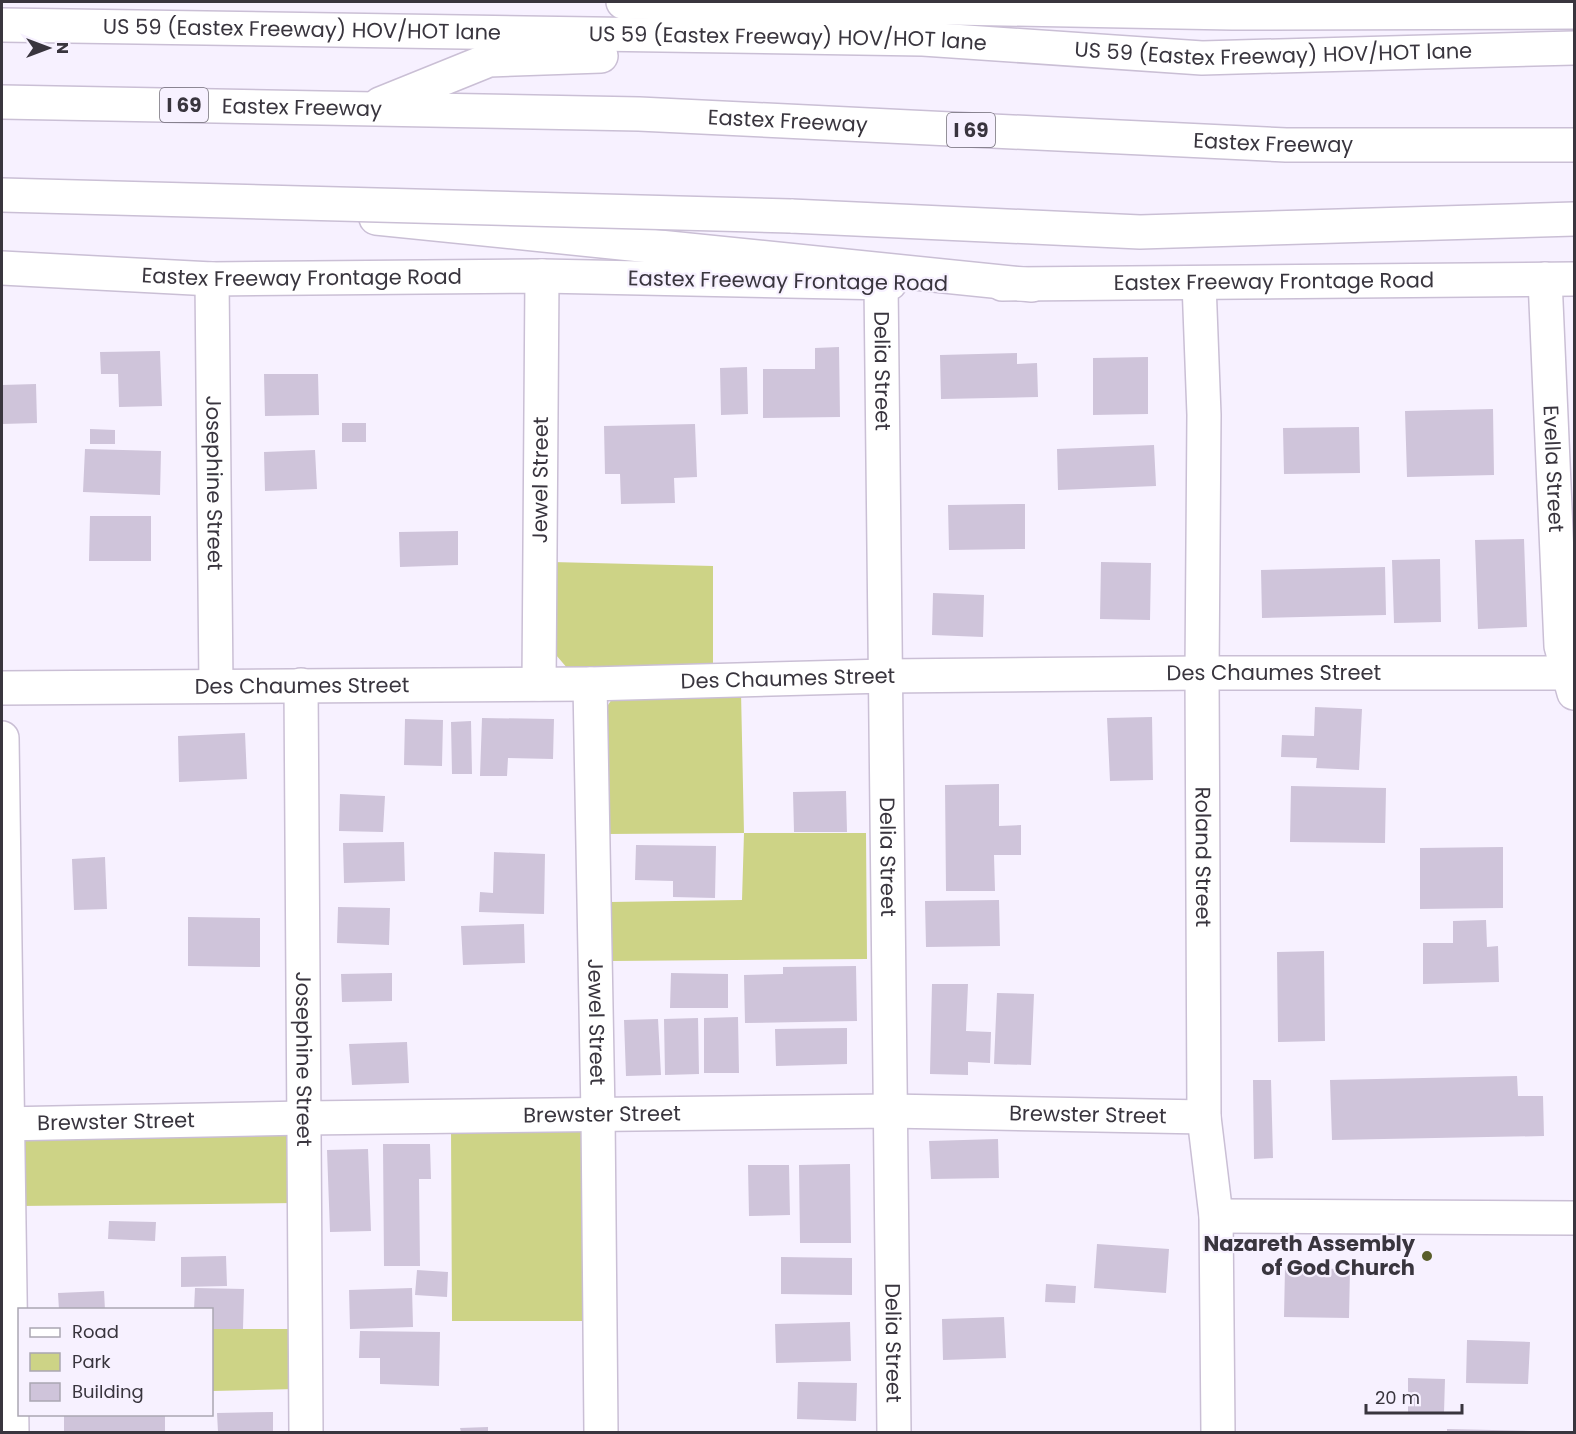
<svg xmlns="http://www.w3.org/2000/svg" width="1576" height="1434" viewBox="0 0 1576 1434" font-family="Poppins,sans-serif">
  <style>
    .green { fill: #cdd386 }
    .building { fill: #cfc4da }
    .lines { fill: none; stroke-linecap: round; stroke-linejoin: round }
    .minor-casing { stroke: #cabfd5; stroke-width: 36 }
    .major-casing { stroke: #cabfd5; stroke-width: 36 }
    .highway-casing { stroke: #cabfd5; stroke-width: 36 }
    .minor { stroke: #fff; stroke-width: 33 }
    .major { stroke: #fff; stroke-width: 33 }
    .highway { stroke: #fff; stroke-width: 33 }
    .highway-bridge-casing { stroke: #cabfd5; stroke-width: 36; stroke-linecap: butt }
    .highway-bridge { stroke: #fff; stroke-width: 33 }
    .poi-dot { fill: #595d2a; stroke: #f7f1ff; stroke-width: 2 }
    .labels { text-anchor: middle; stroke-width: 4.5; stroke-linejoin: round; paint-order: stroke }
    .shield { fill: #f7f1ff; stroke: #726d78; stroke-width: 1.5 }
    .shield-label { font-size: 20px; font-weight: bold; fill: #39353e }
    .street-label { font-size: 21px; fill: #39353e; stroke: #f7f1ff }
    .poi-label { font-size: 21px; font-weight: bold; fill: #39353e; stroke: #f7f1ff; text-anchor: end }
  </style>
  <rect width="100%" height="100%" fill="#f7f1ff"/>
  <path class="green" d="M552,562l161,4v99l-145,4 -12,-14 -4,-10z
    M741,692l3,141h122l1,126 -256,2 -1,-59 132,-2 2,-67 -136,1 -2,-126 10,-15z
    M578,1127l7,5 2,189h-135l-1,-193z
    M291,1129l4,74 -275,3 -2,-61 9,-8z
    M212,1329h83l1,60 -84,2z"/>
  <path class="building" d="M839,347l1,70 -77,1v-49h52v-21z
    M160,351l2,55 -43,1 -1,-33h-17l-1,-22z
    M1017,353v11l20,-1 1,34 -97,2 -1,-44z
    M1148,357v57l-55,1v-57z
    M747,367l1,47 -27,1 -1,-47z
    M264,374h54l1,41 -54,1z
    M36,384l1,39 -35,1v-39z
    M1493,409l1,66 -87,2 -2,-66z
    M342,423h24v19h-24z
    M695,424l2,53 -23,1 1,25 -54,1 -1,-30h-15l-1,-48z
    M1359,427l1,46 -76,1 -1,-46z
    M90,429l25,1v14h-25z
    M1154,445l2,41 -98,4 -1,-41z
    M85,449l76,2 -1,44 -77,-3z
    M315,450l2,39 -52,2 -1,-39z
    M1025,504v45l-76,1 -1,-45z
    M90,516h61v45h-62z
    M458,531v34l-58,2 -1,-35z
    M1524,539l3,88 -49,2 -3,-89z
    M1440,559l1,63 -47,1 -2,-63z
    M1101,562l50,1 -1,57 -50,-1z
    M1385,567l1,48 -124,3 -1,-48z
    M933,593l51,2 -1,42 -51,-2z
    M1315,707l47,2 -3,61 -43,-2 1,-10 -36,-1 1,-22 32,1z
    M1152,717l1,63 -43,1 -3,-63z
    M482,718l72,1 -1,40 -45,-1 -1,18h-27z
    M405,719l38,1 -1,46 -38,-1z
    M471,721l1,53h-20l-1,-52z
    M245,733l2,46 -68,3 -1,-46z
    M999,784v42l22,-1v30h-27l1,36h-49l-1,-106z
    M1291,786l95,2 -1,55 -95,-1z
    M846,791l1,41h-53l-1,-40z
    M340,794l45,2 -2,36 -44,-1z
    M404,842l1,39 -61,2 -1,-40z
    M636,845l80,1 -1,52 -42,-1v-16l-38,-1z
    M1503,847v61l-83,1v-61z
    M494,852l51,2 -1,60 -65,-2 1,-20 13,1z
    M105,857l2,52 -33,1 -2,-51z
    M999,900l1,46 -74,1 -1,-46z
    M338,907l52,1 -1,37 -52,-2z
    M188,917l72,1v49l-72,-1z
    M1486,920l1,27 11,-1 1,36 -76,2v-41h30v-22z
    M524,924l1,39 -62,2 -2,-39z
    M1324,951l1,90 -47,1 -1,-90z
    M856,966l1,55 -112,2 -1,-48 39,-1v-7z
    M392,973v28l-50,1 -1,-28z
    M671,973l57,1v34h-58z
    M932,984h36l-2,47 25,1 -1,31 -22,-1v13l-38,-1z
    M997,993l37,1 -3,71 -37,-1z
    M738,1017l1,56h-35v-55z
    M698,1018l1,56 -34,1 -1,-56z
    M658,1019l3,56 -35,1 -2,-56z
    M847,1028v36l-71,2 -1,-37z
    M407,1042l2,41 -57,2 -3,-41z
    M1517,1076l1,20h25l1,40 -212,4 -2,-60z
    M1253,1080h18l2,78 -19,1z
    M998,1139l1,39 -68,1 -2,-38z
    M383,1144h47l1,35h-12l1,87h-36z
    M368,1149l3,82 -41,1 -3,-82z
    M850,1164l1,79h-51l-1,-78z
    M748,1165h41l1,50 -41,1z
    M109,1221l47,1 -1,19 -47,-2z
    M1097,1244l72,5 -3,44 -72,-5z
    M226,1256l1,30 -46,1v-30z
    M781,1257l71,1v37l-71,-1z
    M1285,1268l65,1 -1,49 -65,-1z
    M417,1270l31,2 -1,25 -32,-2z
    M1046,1284l30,2 -1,17 -30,-1z
    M195,1288l49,1 -1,40h-31v-19h-18z
    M412,1288l1,39 -63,2 -1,-39z
    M104,1291l1,19h-46l-1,-17z
    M1004,1317l2,41 -63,2 -1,-41z
    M850,1322l1,39 -75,2 -1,-39z
    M360,1331l80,1 -1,54 -59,-2v-26h-21z
    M1467,1340l63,2 -2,42 -62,-1z
    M1408,1378l37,1 -1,34 -36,-1z
    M798,1382l59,1 -1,38 -59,-2z
    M273,1412v20h-55l-1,-19z
    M64,1414h101v18h-101z
    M488,1427v5h-27l-1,-4z
    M1447,1429l86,2v1h-86z"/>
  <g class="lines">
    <g class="minor-casing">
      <g id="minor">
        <path id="s1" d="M212,279l4,407"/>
        <path id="s2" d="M1545,279l16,367 13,47"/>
        <path id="s3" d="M881,283l13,1149"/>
        <path id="s4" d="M1199,283l5,132 -2,258 2,444 12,99 2,216"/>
        <path id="s5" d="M539,684l3,-408"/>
        <path id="s6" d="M590,684l8,431 3,317"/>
        <path id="s7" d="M301,685l5,747"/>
        <path id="s8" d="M2,688l588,-4 296,-8 316,-3h372"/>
        <path d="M2,738l10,694"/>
        <path id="s9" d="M2,1124l303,-6 585,-7 314,6"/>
        <path d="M1216,1216l358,2"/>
      </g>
    </g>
    <g class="major-casing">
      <g id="major">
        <path id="s10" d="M2,268l210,11 330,-3 348,7"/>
        <path id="s11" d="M1002,284l572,-5"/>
      </g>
    </g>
    <g class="highway-casing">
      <g id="highway">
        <path d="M623,2l609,11 342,-1"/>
        <path id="s12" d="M2,25l921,14 279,19 372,-10"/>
        <path id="s13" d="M2,102l637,12 647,31h288"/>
        <path d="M380,104l109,-44 112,-4"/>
        <path d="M791,216l349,16 434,-13"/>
        <path d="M376,218l656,67"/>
      </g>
    </g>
    <use href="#minor" class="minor"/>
    <use href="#major" class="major"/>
    <use href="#highway" class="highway"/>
    <g class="highway-bridge-casing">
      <path id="highway-bridge" d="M2,195l789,21"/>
    </g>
    <use href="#highway-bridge" class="highway-bridge"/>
  </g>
  <circle class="poi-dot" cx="1427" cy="1256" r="6"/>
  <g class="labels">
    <g class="shield">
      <rect x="160" y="88" width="48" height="34" rx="4.5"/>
      <rect x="947" y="113" width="48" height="34" rx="4.5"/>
    </g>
    <g class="shield-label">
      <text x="184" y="112">I 69</text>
      <text x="971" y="137">I 69</text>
    </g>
    <g class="street-label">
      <text dy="7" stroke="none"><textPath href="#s12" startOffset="300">US 59 (Eastex Freeway) HOV/HOT lane</textPath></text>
      <text dy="7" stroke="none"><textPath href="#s12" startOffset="786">US 59 (Eastex Freeway) HOV/HOT lane</textPath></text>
      <text dy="7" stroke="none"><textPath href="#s12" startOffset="1272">US 59 (Eastex Freeway) HOV/HOT lane</textPath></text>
      <text dy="7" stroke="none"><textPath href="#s13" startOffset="300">Eastex Freeway</textPath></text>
      <text dy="7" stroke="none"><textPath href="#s13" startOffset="786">Eastex Freeway</textPath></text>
      <text dy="7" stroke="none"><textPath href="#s13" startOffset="1272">Eastex Freeway</textPath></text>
      <text dy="7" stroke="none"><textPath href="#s10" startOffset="300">Eastex Freeway Frontage Road</textPath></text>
      <text transform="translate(788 281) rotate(1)" y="7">Eastex Freeway Frontage Road</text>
      <text dy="7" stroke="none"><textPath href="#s11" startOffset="272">Eastex Freeway Frontage Road</textPath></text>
      <text dy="7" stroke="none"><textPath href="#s3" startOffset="88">Delia Street</textPath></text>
      <text dy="7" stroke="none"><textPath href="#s2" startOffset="190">Evella Street</textPath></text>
      <text dy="7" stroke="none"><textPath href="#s5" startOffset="204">Jewel Street</textPath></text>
      <text dy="7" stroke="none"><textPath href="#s1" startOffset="204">Josephine Street</textPath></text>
      <text dy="7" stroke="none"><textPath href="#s8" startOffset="1272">Des Chaumes Street</textPath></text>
      <text dy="7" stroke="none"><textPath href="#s8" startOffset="786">Des Chaumes Street</textPath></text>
      <text dy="7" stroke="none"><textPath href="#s8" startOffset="300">Des Chaumes Street</textPath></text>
      <text dy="7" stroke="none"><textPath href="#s3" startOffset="574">Delia Street</textPath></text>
      <text dy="7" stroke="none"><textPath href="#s4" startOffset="574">Roland Street</textPath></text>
      <text dy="7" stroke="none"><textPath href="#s6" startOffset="338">Jewel Street</textPath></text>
      <text dy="7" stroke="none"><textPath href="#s7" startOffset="374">Josephine Street</textPath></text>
      <text dy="7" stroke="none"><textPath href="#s9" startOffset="600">Brewster Street</textPath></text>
      <text dy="7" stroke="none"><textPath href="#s9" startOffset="1086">Brewster Street</textPath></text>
      <text dy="7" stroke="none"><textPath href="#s9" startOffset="114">Brewster Street</textPath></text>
      <text dy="7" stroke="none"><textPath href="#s3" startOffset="1060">Delia Street</textPath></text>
    </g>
    <g class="poi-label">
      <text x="1415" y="1251">Nazareth Assembly<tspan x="1415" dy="24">of God Church</tspan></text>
    </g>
  </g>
  <rect width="1576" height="1434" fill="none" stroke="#39353e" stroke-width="6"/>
  <rect x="18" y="1308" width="195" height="108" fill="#f7f1ff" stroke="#aba6b2" stroke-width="1.5"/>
  <rect x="30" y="1328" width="30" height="9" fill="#ffffff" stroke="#aba6b2" stroke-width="1.5"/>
  <text x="72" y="1338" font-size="18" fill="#39353e">Road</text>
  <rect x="30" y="1353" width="30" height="18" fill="#cdd386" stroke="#aba6b2" stroke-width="1.5"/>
  <text x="72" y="1368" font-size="18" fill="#39353e">Park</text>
  <rect x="30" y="1383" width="30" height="18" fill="#cfc4da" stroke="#aba6b2" stroke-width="1.5"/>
  <text x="72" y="1398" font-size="18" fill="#39353e">Building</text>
  <g transform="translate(48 48) rotate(90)" stroke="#f7f1ff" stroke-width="4.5" paint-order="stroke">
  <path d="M0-4.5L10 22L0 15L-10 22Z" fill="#39353e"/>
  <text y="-9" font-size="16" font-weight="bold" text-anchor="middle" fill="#39353e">N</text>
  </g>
  <path d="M1366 1404v9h96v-9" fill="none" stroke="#39353e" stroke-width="3"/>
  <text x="1375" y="1404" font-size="18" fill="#39353e" stroke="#f7f1ff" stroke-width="4.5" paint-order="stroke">20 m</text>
</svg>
